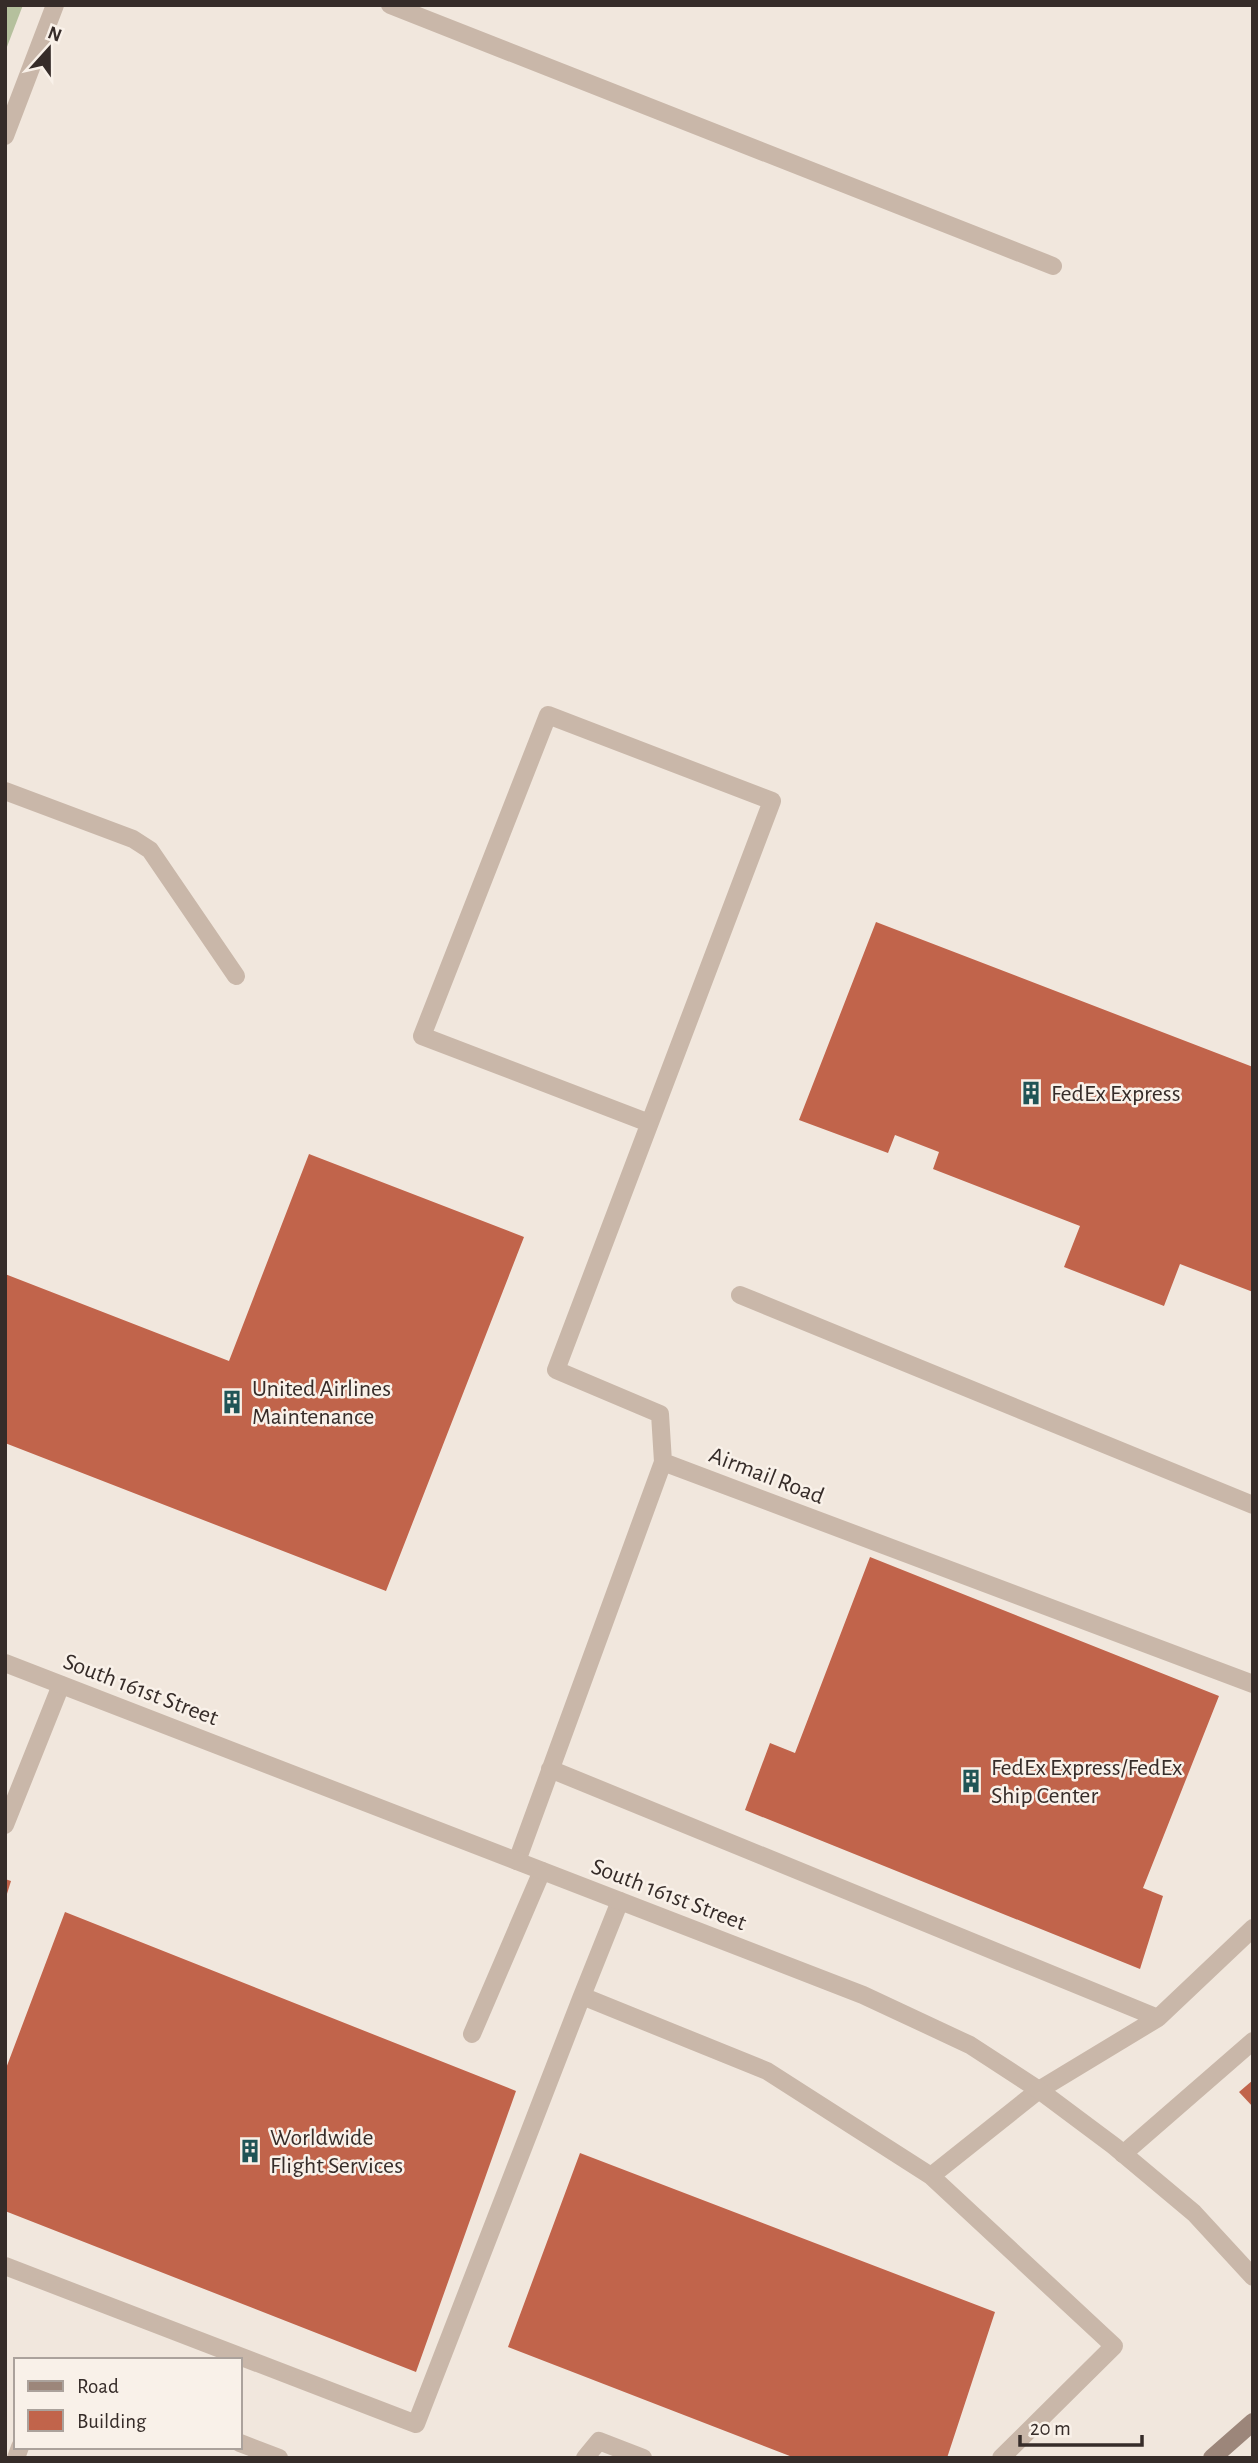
<svg xmlns="http://www.w3.org/2000/svg" width="1258" height="2463" viewBox="0 0 1258 2463" font-family="'Alegreya Sans',sans-serif">
  <style>
    .green { fill: #b5c09d }
    .building { fill: #c1644b }
    .lines { fill: none; stroke-linecap: round; stroke-linejoin: round }
    .lane { stroke: #c9b7a9; stroke-width: 18 }
    .street { stroke: #c9b7a9; stroke-width: 18 }
    .secondary { stroke: #9c867a; stroke-width: 18 }
    .labels { text-anchor: middle; stroke-width: 5; stroke-linejoin: round; paint-order: stroke }
    .poi-label { font-size: 24px; fill: #362c29; stroke: #f9f1e9; text-anchor: start }
    .street-label { font-size: 24px; fill: #362c29; stroke: #f9f1e9 }
  </style>
  <rect width="100%" height="100%" fill="#f1e7dd"/>
  <path class="green" d="M5,5h18l-18,47z"/>
  <path class="building" d="M876,922l377,145v225l-73,-28 -16,42 -100,-39 16,-41 -147,-57 6,-17 -44,-17 -7,18 -89,-33z
    M309,1154l215,83 -138,354 -381,-148v-169l224,87z
    M870,1557l349,139 -76,192 20,8 -23,73 -395,-159 25,-67 25,10z
    M5,1879l6,2 -5,16h-1z
    M65,1912l451,179 -100,281 -411,-161v-140z
    M1253,2080v27l-14,-15z
    M580,2153l415,159 -48,146h-152l-287,-111z"/>
  <g class="lines">
    <path class="lane" d="M390,5l663,261
      M5,136l50,-131
      M5,791l128,48 17,11 86,126
      M649,1123l-227,-87 126,-321 224,86 -216,569 104,44 3,48
      M740,1295l513,210
      M550,1769l608,249 95,-90
      M5,1825l56,-140
      M517,1861l146,-399 590,222
      M582,1996l38,-95
      M472,2034l70,-163
      M1123,2154l130,-113
      M5,2266l411,158 166,-428 185,75 164,105
      M240,2443l39,15
      M16,2458l4,-11
      M585,2458l14,-17 44,17
      M1001,2458l113,-112 -183,-170 108,-86 119,-72"/>
    <path class="street" d="M5,1663l858,332 107,50 69,45 75,56 80,67 59,64"/>
    <path class="secondary" d="M1212,2458l41,-36"/>
  </g>
  <defs>
    <g id="building-bare" transform="scale(1.89)"><path d="M-4-6H4V6H1V3H-1V6H-4ZM-2.5-4.3h1.7v1.8h-1.7ZM.8-4.3h1.7v1.8H.8ZM-2.5-1h1.7V.8h-1.7ZM.8-1h1.7V.8H.8Z" fill="#205456" stroke="#f9f1e9" stroke-width="2.5" paint-order="stroke"/></g>
  </defs>
  <g fill-rule="evenodd">
    <use href="#building-bare" x="1031" y="1093"/>
    <use href="#building-bare" x="232" y="1402"/>
    <use href="#building-bare" x="971" y="1781"/>
    <use href="#building-bare" x="250" y="2151"/>
  </g>
  <g class="labels">
    <g class="poi-label">
      <text x="1051" y="1101">FedEx Express</text>
      <text x="252" y="1396">United Airlines<tspan x="252" dy="28">Maintenance</tspan></text>
      <text x="991" y="1775">FedEx Express/FedEx<tspan x="991" dy="28">Ship Center</tspan></text>
      <text x="270" y="2145">Worldwide<tspan x="270" dy="28">Flight Services</tspan></text>
    </g>
    <g class="street-label">
      <text transform="translate(767 1475) rotate(21)" y="8">Airmail Road</text>
      <text transform="translate(141 1689) rotate(21)" y="8">South 161st Street</text>
      <text transform="translate(669 1894) rotate(21)" y="8">South 161st Street</text>
    </g>
  </g>
  <rect width="1258" height="2463" fill="none" stroke="#362c29" stroke-width="14"/>
  <rect x="14" y="2358" width="228" height="91" fill="#f9f1e9" stroke="#aba29c" stroke-width="2"/>
  <rect x="28" y="2381" width="35" height="10" fill="#9c867a" stroke="#aba29c" stroke-width="2"/>
  <text x="77" y="2393" font-size="21" fill="#362c29">Road</text>
  <rect x="28" y="2410" width="35" height="21" fill="#c1644b" stroke="#aba29c" stroke-width="2"/>
  <text x="77" y="2428" font-size="21" fill="#362c29">Building</text>
  <g transform="translate(49 49) rotate(21)" stroke="#f9f1e9" stroke-width="5" paint-order="stroke">
  <path d="M0-5L12 26L0 18L-12 26Z" fill="#362c29"/>
  <text y="-10" font-size="19" font-weight="bold" text-anchor="middle" fill="#362c29">N</text>
  </g>
  <path d="M1020 2435v10h122v-10" fill="none" stroke="#362c29" stroke-width="3.5"/>
  <text x="1030" y="2435" font-size="21" fill="#362c29" stroke="#f9f1e9" stroke-width="5" paint-order="stroke">20 m</text>
</svg>
